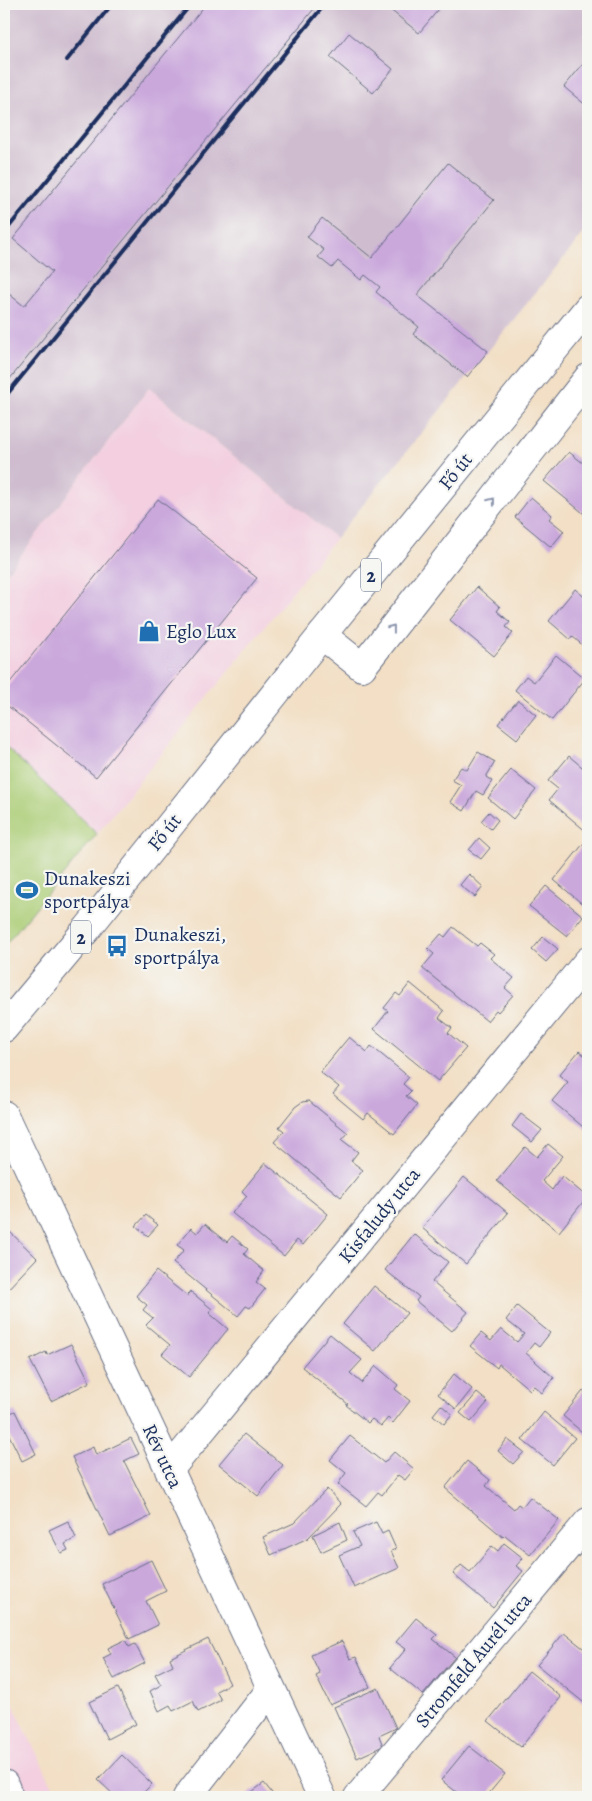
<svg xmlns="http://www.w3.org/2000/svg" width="592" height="1801" viewBox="0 0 592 1801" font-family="Alegreya,serif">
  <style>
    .built { fill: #f3cfe0 }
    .industrial { fill: #cfbdcf }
    .green { fill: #abcd76; stroke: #637e6a }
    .building { fill: #caa8dc }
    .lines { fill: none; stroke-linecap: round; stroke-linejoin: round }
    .minor-casing { stroke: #666d82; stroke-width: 30 }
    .major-casing { stroke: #666d82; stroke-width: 30 }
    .minor { stroke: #fff; stroke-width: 28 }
    .major { stroke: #fff; stroke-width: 28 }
    .rail { stroke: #1b2f5e; stroke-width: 4 }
    .oneway { stroke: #8d97ae }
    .labels { text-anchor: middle; stroke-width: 4.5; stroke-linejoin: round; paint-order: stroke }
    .shield { fill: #f6f6f2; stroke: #5d6b8a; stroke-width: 1 }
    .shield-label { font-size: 19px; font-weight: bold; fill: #1b2f5e }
    .street-label { font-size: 20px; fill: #1b2f5e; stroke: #f6f6f2 }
    .poi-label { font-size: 20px; fill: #1b2f5e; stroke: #f6f6f2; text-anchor: start }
  </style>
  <rect width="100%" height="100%" fill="#f6f6f2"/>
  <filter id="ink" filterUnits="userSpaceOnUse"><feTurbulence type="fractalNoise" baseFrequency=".02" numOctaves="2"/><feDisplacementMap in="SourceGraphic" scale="10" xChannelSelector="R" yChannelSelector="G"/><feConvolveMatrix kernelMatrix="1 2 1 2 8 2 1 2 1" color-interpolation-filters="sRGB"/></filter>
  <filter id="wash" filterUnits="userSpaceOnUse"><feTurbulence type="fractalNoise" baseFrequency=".0096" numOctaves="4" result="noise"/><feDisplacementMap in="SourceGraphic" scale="20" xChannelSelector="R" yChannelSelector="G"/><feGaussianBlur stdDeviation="1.12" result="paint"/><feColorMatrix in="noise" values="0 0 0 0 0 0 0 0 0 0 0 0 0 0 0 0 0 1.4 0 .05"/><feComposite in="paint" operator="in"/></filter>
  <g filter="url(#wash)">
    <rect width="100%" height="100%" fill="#f2dfc5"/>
    <path class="built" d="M149,388l187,150 -239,296 -93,-89v-168z
      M4,1686l54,111h-54z"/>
    <path class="industrial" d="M4,4h584v224l-252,310 -187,-150 -145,189z"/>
    <path class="green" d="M4,745l93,89 -93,112z"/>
    <g id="blocks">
      <path class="building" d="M206,4h112l-314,382v-96l20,16 28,-34 -39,-33z
        M383,4h60l-24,29z
        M349,33l44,36 -20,24 -43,-36z
        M588,58v49l-24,-20z
        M448,163l46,37 -77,95 71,56 -21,26 -54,-43 6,-7 -43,-35 4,-5 -15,-12 -4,5 -23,-19 -6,7 -14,-11 6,-7 -17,-13 15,-19 50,40z
        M569,452l19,15v50l-44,-36z
        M531,497l21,18 -3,4 15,12 -13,16 -36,-30z
        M158,499l99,79 -161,199 -92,-74v-13z
        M477,587l23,20 -3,4 13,11 -4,5 7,6 -19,23 -44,-36z
        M575,589l13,11v50l-16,-14 -2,3 -21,-18z
        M556,655l29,24 -33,41 -37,-30 11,-14 8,6z
        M518,700l18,15 -19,24 -19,-15z
        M478,752l17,10 -9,15 6,4 -9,14 -7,-4 -12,20 -14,-9 11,-17 -9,-5 9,-13 6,3z
        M569,756l19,16v61l-39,-33 9,-11 -10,-8z
        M511,770l25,20 -23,29 -25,-21z
        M489,812l9,8 -7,9 -10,-8z
        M479,838l11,10 -9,11 -12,-9z
        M584,843l4,4v57l-2,3 -32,-27z
        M469,874l14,13 -8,10 -15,-12z
        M546,886l37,30 -16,20 -38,-30z
        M453,927l24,19 3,-3 14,11 -4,4 24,20 -9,10 8,7 -15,17 -2,-2 -9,11 -65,-53 12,-14 -6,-5 13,-15 4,3z
        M543,937l15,12 -12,13 -14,-12z
        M410,983l34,28 -5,7 13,10 -4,5 18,15 -28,33 -64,-52 14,-18 -4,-3 12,-15 4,3z
        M349,1037l18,15 4,-6 38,31 -6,7 8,7 -5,5 11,9 -23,29 -26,-21 -5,6 -30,-25 6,-7 -19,-15z
        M579,1051l9,7v73l-36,-30 16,-19 -9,-7z
        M309,1101l39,32 -6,7 16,12 -7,9 12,9 -22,27 -67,-55 10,-11 -5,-4 16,-20 7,-5z
        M521,1114l21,16 -10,12 -20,-16z
        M548,1144l15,12 -21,25 10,9 10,-14 25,21 -28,35 -62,-51 28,-34 12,10z
        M265,1163l63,51 -25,31 -6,-5 -13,16 -52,-43 15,-17 -5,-5z
        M464,1177l44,36 -42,51 -44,-36z
        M146,1215l12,10 -10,11 -12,-10z
        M205,1224l22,18 5,-6 16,13 -4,5 20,17 -8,11 9,7 -15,19 -4,-2 -8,10 -65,-53 11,-13 -7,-5 14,-17 6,5z
        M6,1228l31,30 -33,35v-63z
        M414,1234l34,28 -16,20 36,30 -16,19 -36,-30 3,-4 -34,-27z
        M156,1271l31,25 3,-5 22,18 -3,4 19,16 -39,48 -27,-23 8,-9 -24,-20 7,-7 -10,-8 4,-5 -11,-9z
        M374,1286l33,27 -32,38 -32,-27z
        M517,1306l33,27 -11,14 -5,-4 -8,10 28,25 -12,15 -8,-7 -4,4 -31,-26 -2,4 -27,-22 11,-13 10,8 10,-12 16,13 7,-8 -18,-14z
        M330,1334l32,26 -12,13 12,10 14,-17 22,19 -3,4 15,12 -17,22 -5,-5 -7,8 -9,-7 -4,4 -22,-18 2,-1 -46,-37z
        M71,1344l19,38 -39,19 -21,-41 16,-8 1,3z
        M454,1374l18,15 -16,20 -18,-15z
        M583,1391l5,4v42l-25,-21z
        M477,1393l11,9 -17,20 -11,-9z
        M441,1405l11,9 -8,10 -11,-9z
        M15,1411l21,43 -14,7 -18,-36v-9z
        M544,1412l31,26 -22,27 -31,-25z
        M244,1434l39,31 -25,31 -39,-32z
        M350,1436l34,27 10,-11 20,17 -9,11 -7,-5 -16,20 -4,-3 -12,14 -28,-22 8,-11 -16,-13z
        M131,1438l8,16 -15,7 27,55 -41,20 -38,-79 21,-10 3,8z
        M507,1439l17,13 -11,12 -15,-13z
        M467,1461l23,19 -4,6 28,23 4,-5 4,3 8,-10 29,23 -29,35 -25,-20 -2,2 -58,-49z
        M327,1489l14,15 -33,34 -37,17 -8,-18 31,-14z
        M68,1521l8,17 -11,6 3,6 -7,3 -12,-23z
        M340,1522l7,18 -26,12 -8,-17z
        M376,1522l6,12 6,-3 8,18 -5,2 8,17 -45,20 -15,-33 21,-9 -7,-14z
        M504,1543l19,15 -7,8 7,5 -30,37 -40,-34 8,-9 9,7 22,-26 6,5z
        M151,1560l15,31 -20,10 12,24 -29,14 -27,-55z
        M416,1618l21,17 -4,4 22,18 -32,38 -33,-27 16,-19 -10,-7z
        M564,1633l24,19v8l-2,4 2,2v40l-51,-41z
        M208,1639l22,45 -14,7 5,9 -23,12 -5,-11 -20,10 -3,-6 -11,6 -9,-20 11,-6 -6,-11 18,-9 -3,-7z
        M125,1640l4,7 6,-3 10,19 -31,16 -11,-21 8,-4 -3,-6z
        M342,1641l8,18 6,-2 14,30 -40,18 -14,-29 4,-2 -9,-19z
        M529,1671l32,26 -40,50 -33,-26z
        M118,1688l18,36 -29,15 -18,-37z
        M378,1688l18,40 -17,8 4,10 -26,12 -23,-51z
        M469,1746l36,28 -19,23h-23l-22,-17z
        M122,1755l30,29 -13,13h-23l-18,-17z
        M264,1783l11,14h-30z"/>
    </g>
  </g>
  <g filter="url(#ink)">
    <use href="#blocks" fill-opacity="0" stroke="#666d82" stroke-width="1"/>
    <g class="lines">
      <g class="minor-casing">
        <path id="minor" d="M322,635l40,32 226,-289
          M4,1115l318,682
          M169,1470l419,-509
          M4,1784l5,13
          M187,1797l84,-108
          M358,1797l230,-275"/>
      </g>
      <g class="major-casing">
        <path id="major" d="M4,1028l83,-99 235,-294 266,-327"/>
      </g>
      <use href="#minor" class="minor"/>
      <use href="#major" class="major"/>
      <path class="rail" d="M67,60l45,-56
        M4,137v-1
        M4,233l187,-229
        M4,398l321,-394"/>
    </g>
    <defs><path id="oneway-chevron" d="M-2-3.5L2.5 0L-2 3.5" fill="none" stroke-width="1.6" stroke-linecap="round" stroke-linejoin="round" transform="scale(1.25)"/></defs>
    <g class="oneway">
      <use href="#oneway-chevron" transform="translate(492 501) rotate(-52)"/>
      <use href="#oneway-chevron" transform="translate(392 628) rotate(-52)"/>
    </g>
  </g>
  <defs>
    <g id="shop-bare" transform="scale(1.725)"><path d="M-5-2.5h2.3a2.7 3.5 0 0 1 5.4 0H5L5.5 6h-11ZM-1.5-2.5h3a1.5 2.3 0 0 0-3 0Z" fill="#1f6fb2" stroke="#f6f6f2" stroke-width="2.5" paint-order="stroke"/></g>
    <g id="stadium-bare" transform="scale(1.725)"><path d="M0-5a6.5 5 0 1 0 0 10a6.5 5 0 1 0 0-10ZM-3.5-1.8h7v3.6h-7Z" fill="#1f6fb2" stroke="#f6f6f2" stroke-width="2.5" paint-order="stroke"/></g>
    <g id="bus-bare" transform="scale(1.725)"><path d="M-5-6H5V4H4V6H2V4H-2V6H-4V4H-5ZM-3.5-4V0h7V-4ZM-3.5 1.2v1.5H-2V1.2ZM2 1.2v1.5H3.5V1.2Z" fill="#1f6fb2" stroke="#f6f6f2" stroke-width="2.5" paint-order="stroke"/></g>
  </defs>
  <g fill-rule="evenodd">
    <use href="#shop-bare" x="149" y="631"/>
    <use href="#stadium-bare" x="27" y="890"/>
    <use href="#bus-bare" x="117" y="946"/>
  </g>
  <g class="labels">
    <g class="shield">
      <rect x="361" y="558.5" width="20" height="33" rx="4"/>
      <rect x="71" y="920.5" width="20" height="33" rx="4"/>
    </g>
    <g class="shield-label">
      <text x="371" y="582">2</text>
      <text x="81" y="944">2</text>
    </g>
    <g class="street-label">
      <text transform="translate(455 471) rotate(-51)" y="7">Fő út</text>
      <text transform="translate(164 832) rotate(-51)" y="7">Fő út</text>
      <text transform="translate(379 1215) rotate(-51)" y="7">Kisfaludy utca</text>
      <text transform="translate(163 1456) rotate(65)" y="7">Rév utca</text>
      <text transform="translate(473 1660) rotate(-50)" y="7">Stromfeld Aurél utca</text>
    </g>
    <g class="poi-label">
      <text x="166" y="638">Eglo Lux</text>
      <text x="44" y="885">Dunakeszi<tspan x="44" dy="23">sportpálya</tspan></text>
      <text x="134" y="941">Dunakeszi,<tspan x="134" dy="23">sportpálya</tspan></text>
    </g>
  </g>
  <rect width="592" height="1801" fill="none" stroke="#f6f6f2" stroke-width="20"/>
</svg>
